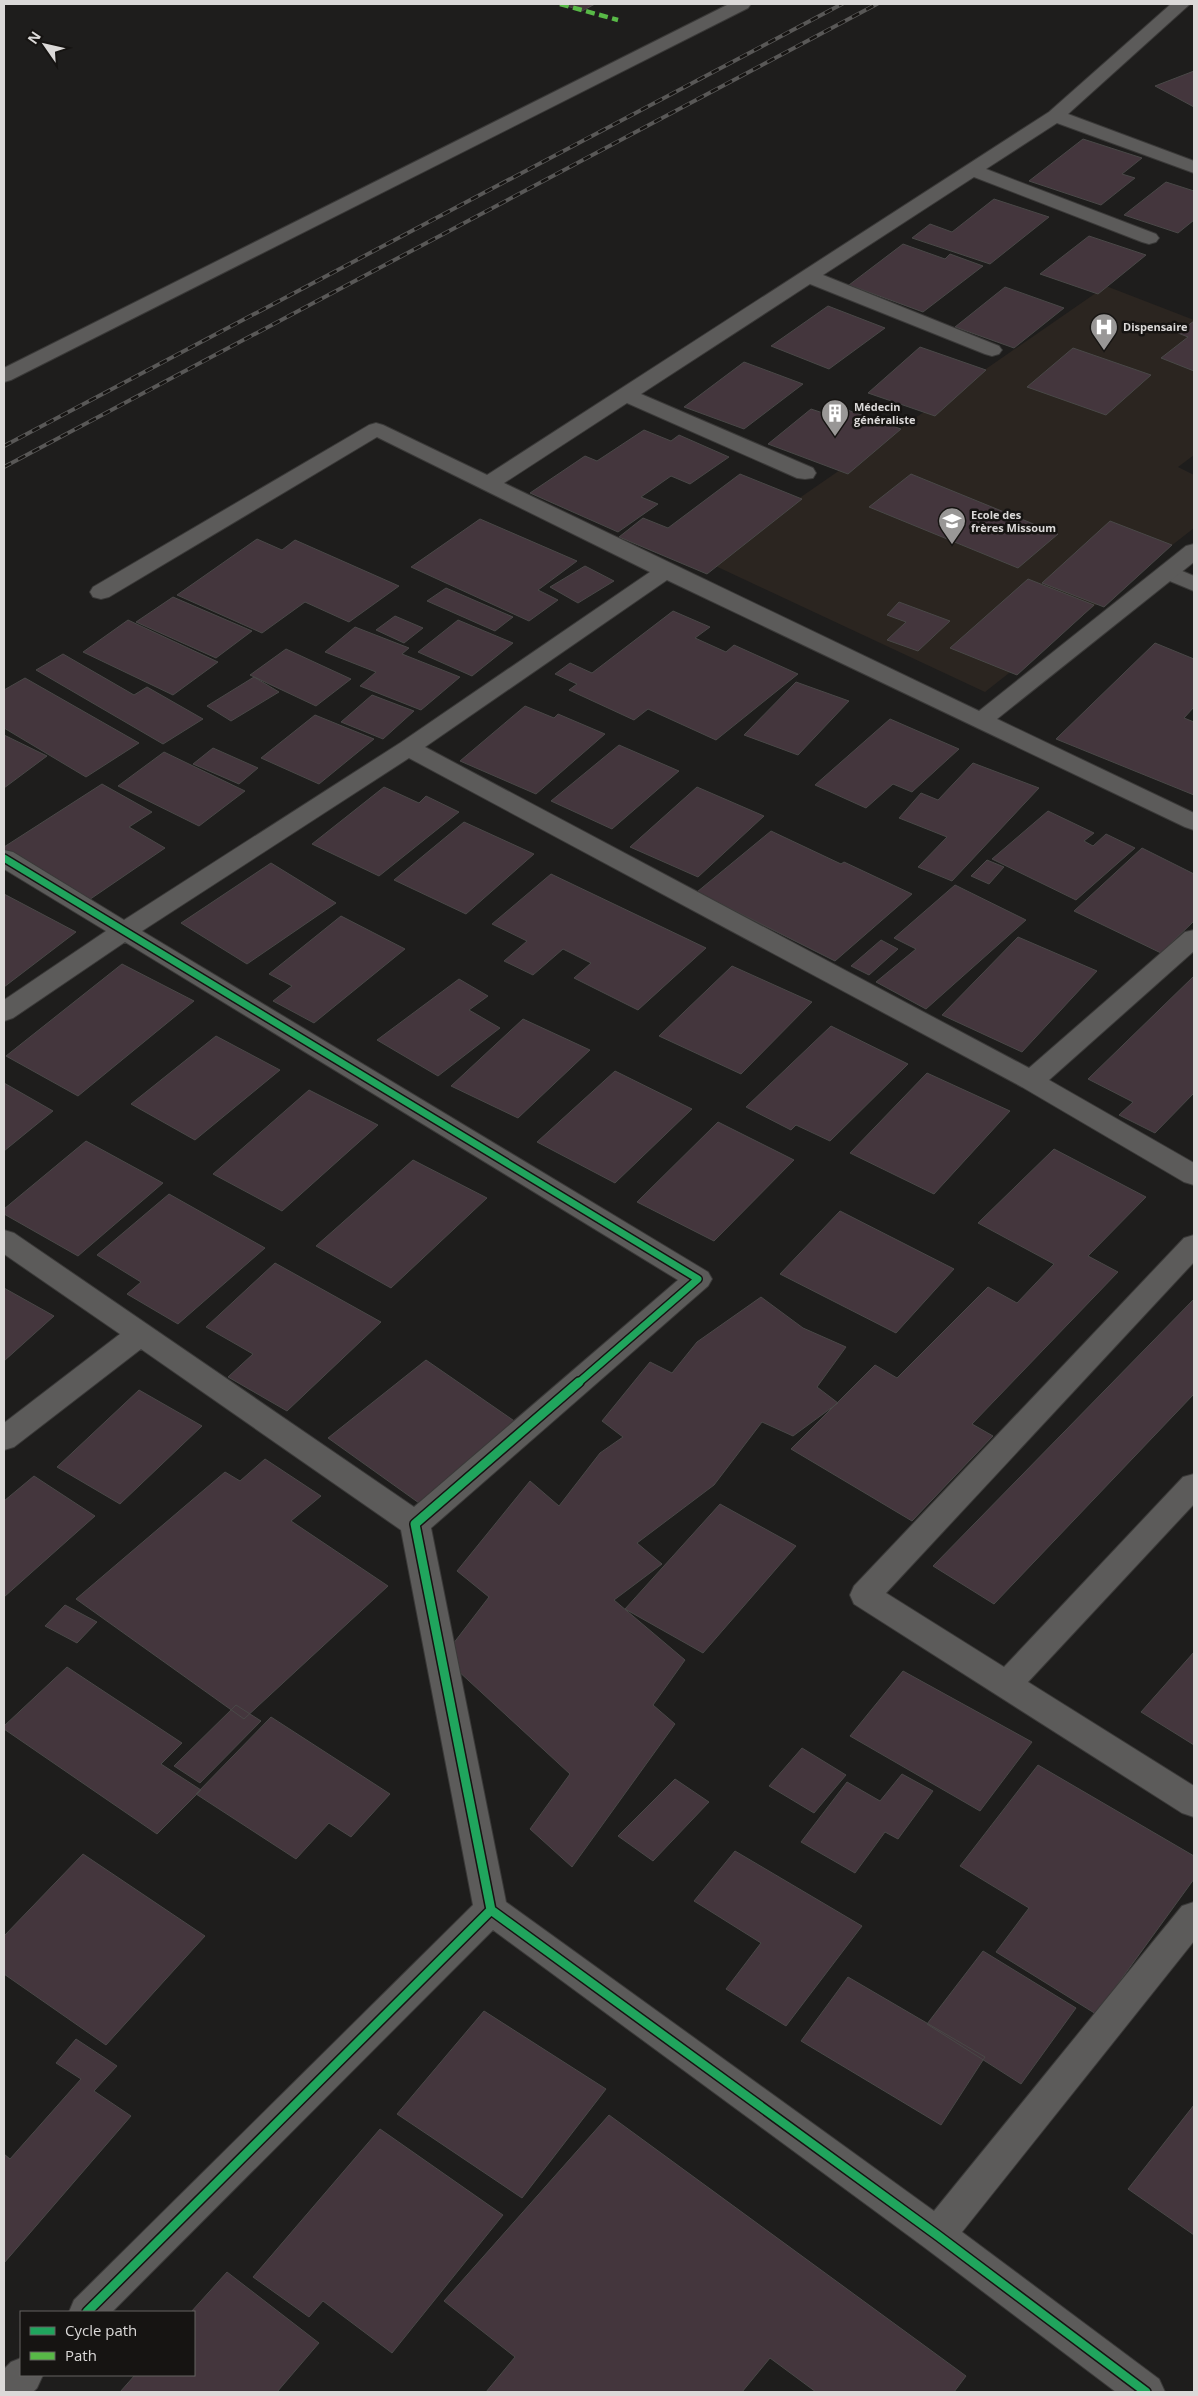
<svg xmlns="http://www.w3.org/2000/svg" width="1198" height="2396" viewBox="0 0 1198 2396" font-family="'Open Sans',sans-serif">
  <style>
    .built { fill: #2b2520 }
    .building { fill: #44363d; stroke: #494847 }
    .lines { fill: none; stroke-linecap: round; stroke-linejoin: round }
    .lane-casing { stroke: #3a3938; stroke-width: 2 }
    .street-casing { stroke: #3a3938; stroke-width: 2 }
    .lane { fill: #5c5b5a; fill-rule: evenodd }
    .street { fill: #5c5b5a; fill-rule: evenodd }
    .rail-casing { stroke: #595857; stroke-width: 4 }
    .rail { stroke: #161412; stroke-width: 2.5; stroke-dasharray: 8; stroke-linecap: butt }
    .quiet { stroke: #58b947; stroke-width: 4.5; stroke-dasharray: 9 4.5; stroke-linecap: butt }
    .cycleway-far1-casing { stroke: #161412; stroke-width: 10 }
    .cycleway-casing { stroke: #161412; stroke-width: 12 }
    .cycleway-far1 { stroke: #20a55d; stroke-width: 7 }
    .cycleway { stroke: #20a55d; stroke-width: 9 }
    .labels { text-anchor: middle; stroke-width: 5; stroke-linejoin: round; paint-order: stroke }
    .far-poi-label { font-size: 11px; font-weight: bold; fill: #dbd9d8; stroke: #161412; text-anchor: start }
  </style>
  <rect width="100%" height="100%" fill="#1e1d1c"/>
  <path class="built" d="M1106,286l88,34v135l-16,12 16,8v53l-209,164 -278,-130z"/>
  <path class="building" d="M561,4h34l-13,7z
    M1194,71v36l-39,-21z
    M1083,139l59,19 -20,16 13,4 -34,27 -72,-24z
    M1166,182l28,9v29l-16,13 -54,-18z
    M994,199l55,18 -59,47 -78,-26 18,-14 22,8z
    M1089,236l57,19 -48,39 -58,-20z
    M903,244l42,15 5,-5 33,12 -60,46 -74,-27z
    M1005,287l59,21 -50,40 -59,-21z
    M828,306l57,22 -56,41 -58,-23z
    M1194,321v50l-33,-13 27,-21 -10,-4z
    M920,347l66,23 -51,46 -67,-23z
    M1073,348l78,27 -45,40 -79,-28z
    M744,362l59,22 -59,45 -60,-22z
    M839,407l62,22 -53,45 -80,-30 43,-35 18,6z
    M644,430l27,11 8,-6 50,22 -39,27 -19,-8 -30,21 17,7 -40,28 -88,-39 55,-37 12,5z
    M740,474l62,25 -95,75 -88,-37 24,-19 25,10z
    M911,474l147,60 -40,34 -149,-61z
    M480,519l97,42 -39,29 20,10 -29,21 -118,-54z
    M1110,521l62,24 -68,62 -62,-24z
    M257,539l25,11 13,-10 104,46 -50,36 -44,-20 -43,31 -85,-38z
    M585,566l29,15 -36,22 -28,-16z
    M1028,579l66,26 -77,70 -67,-27z
    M446,588l67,29 -18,14 -68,-30z
    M173,597l79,34 -36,27 -80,-36z
    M899,602l51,19 -32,30 -31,-11 19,-18 -19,-7z
    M673,611l37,16 -15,11 31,14 8,-7 64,29 -82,66 -68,-31 -14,11 -65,-30 8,-6 -22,-10 15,-11 22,10z
    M395,616l28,12 -19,15 -28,-13z
    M128,620l90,42 -45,33 -90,-43z
    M458,620l55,23 -41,33 -54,-24z
    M355,627l54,21 -7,6 58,23 -39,33 -61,-24 16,-14 -51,-20z
    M1155,643l39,16v48l-10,11 10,4v73l-138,-56z
    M286,649l65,30 -35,27 -66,-31z
    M63,654l71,41 13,-8 56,32 -40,25 -127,-74z
    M254,677l25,15 -48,29 -24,-15z
    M25,678l114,65 -53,34 -82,-49v-38z
    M796,682l53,19 -51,54 -54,-20z
    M372,695l42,16 -31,28 -42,-17z
    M525,706l29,12 4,-4 47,20 -69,60 -76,-33z
    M315,715l59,24 -55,45 -58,-26z
    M890,719l69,30 -47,43 -19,-8 -27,24 -51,-23z
    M4,735l43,21 -43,32z
    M619,745l60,26 -67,58 -61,-28z
    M213,748l45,20 -19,16 -46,-20z
    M164,752l81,39 -46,35 -81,-40z
    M973,763l66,25 -87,93 -34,-14 29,-30 -48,-19 22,-25 17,7z
    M102,784l50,28 -23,15 36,21 -79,54 -82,-50v-5z
    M384,787l35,16 7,-7 33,16 -80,64 -67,-32z
    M697,787l67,29 -66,61 -68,-30z
    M1048,811l46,22 -10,8 9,5 13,-12 29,14 -59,52 -84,-41z
    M464,822l70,32 -68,60 -72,-34z
    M771,831l70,33 3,-2 68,32 -77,67 -138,-69z
    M1142,848l52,26v47l-33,32 -87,-42z
    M987,860l17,7 -15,17 -18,-8z
    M271,863l65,40 -89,61 -66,-41z
    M551,874l155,74 -68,62 -64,-32 17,-15 -28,-14 -30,26 -29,-14 23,-20 -35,-17z
    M955,885l71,35 -100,89 -50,-27 40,-33 -22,-11z
    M4,894l72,38 -72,55z
    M341,916l64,33 -91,74 -41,-22 19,-15 -23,-12z
    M1018,937l79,34 -75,81 -80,-37z
    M881,940l17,9 -29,26 -18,-9z
    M122,964l72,37 -116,95 -72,-40z
    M732,966l80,36 -71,72 -82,-38z
    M1194,976v117l-39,40 -36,-18 14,-13 -45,-23z
    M459,979l29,17 -19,14 31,18 -62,48 -61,-36z
    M523,1019l67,31 -72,68 -67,-32z
    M831,1026l77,38 -78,77 -34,-16 -5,5 -45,-23z
    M216,1036l64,34 -85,70 -64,-36z
    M615,1071l77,38 -77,74 -78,-41z
    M927,1073l83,38 -76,83 -84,-41z
    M4,1083l49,28 -49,40z
    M309,1090l69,35 -96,86 -69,-37z
    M718,1122l76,38 -80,81 -77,-39z
    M86,1141l77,42 -85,73 -74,-42v-5z
    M1054,1149l92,48 -58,59 30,16 -146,152 21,12 -81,85 -121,-72 84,-84 22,13 91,-91 29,16 37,-39 -76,-41z
    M413,1160l74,38 -96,90 -75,-42z
    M169,1194l96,54 -87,76 -51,-30 14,-12 -44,-27z
    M840,1211l114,58 -58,64 -116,-59z
    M275,1263l106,59 -94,89 -59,-34 25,-23 -47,-27z
    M4,1288l50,28 -50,45z
    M761,1297l42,31 43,19 -29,40 21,16 -45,33 -31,-14 -48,63 -77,58 25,21 -48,36 71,60 -32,45 22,19 -103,143 -42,-38 40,-55 -127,-117 46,-60 -32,-26 73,-90 29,25 41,-53 23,-16 -21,-16 48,-59 22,11 25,-31z
    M1194,1299v95l-200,210 -61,-38z
    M426,1360l97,67 -97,81 -98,-70z
    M139,1390l63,36 -82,78 -63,-37z
    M265,1459l56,37 -30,25 97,65 -144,133 -168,-120 149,-127 15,9z
    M34,1476l61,40 -91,81v-96z
    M720,1504l76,42 -93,107 -78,-44z
    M65,1605l32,17 -20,21 -32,-17z
    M1194,1652v93l-53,-33z
    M67,1667l115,76 -21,21 40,26 -44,44 -153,-105v-3z
    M903,1671l129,71 -52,69 -130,-75z
    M236,1705l25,16 -61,62 -26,-17z
    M271,1717l119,77 -39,43 -22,-14 -33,36 -100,-65z
    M802,1748l44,27 -32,38 -45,-27z
    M1038,1765l156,91v23l-98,135 -100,-62 33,-44 -69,-42z
    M902,1774l31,17 -35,48 -13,-7 -30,41 -54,-31 46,-60 33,19z
    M675,1779l34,23 -56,59 -35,-25z
    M735,1851l127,75 -76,100 -60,-37 35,-46 -67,-42z
    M83,1854l122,82 -99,109 -102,-71v-38z
    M983,1951l93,57 -55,76 -94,-60z
    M848,1977l137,80 -44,68 -140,-84z
    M484,2011l122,78 -84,109 -125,-84z
    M76,2039l41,27 -23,25 37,25 -127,147v-109l6,5 71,-80 -25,-16z
    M1194,2105v130l-66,-46z
    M609,2115l357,261 -12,16h-138l-46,-34 -28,34h-256l29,-35 -71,-56z
    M380,2129l123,86 -111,138 -69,-52 -14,16 -56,-40z
    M227,2272l92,71 -42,49h-157l15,-17h59v-63h-3z"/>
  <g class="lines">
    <g class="lane-casing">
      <path id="lane" d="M1168,565l26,11v15l-34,-14 -3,-5 3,-5z"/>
    </g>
    <g class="street-casing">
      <path id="street" d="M729,4h22l-3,4 -737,372 -7,2v-14z
        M1171,4h19l-122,110 126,47v12l-137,-50 -71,46 170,65 3,4 -3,4 -7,2 -7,-2 -168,-65 -151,98 176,71 3,4 -3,4 -7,2 -7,-2 -175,-70 -169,110 172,74 3,5 -3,5 -8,1 -8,-1 -170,-75 -123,80 475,228 207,-165 8,-2v18l-197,157 197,94v17l-9,-3 -518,-247 -242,167 604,321 156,-136 9,-2v21l-145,129 145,83v22l-10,-3 -162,-95 -613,-329 -267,173 566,341 4,7 -4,7 -277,242 75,374 428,309 248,-305 12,-4v39l-232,291 197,147 6,13h-49l-192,-145 -431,-317 -381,382h-43l5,-12 399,-395 -72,-375 -260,-181 -127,98 -10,3v-27l116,-89 -116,-80v-24l10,3 400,274 264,-227 -553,-338 -112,76 -9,3v-21l102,-69 -102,-62v-19l9,2 111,68 276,-177 250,-171 -273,-135 -268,160 -8,2 -8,-2 -3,-5 3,-5 276,-162 7,-2 7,2 104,50 562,-363z
        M1194,1235v27l-308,331 118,74 179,-190 11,-3v30l-166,178 166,104v31l-12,-4 -328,-209 -4,-9 4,-9 330,-348z
        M21,2358v17h22l-6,13 -4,4h-29v-23l7,-7z"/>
    </g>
    <use href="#lane" class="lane"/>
    <use href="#street" class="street"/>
    <g class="rail-casing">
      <path id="rail" d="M4,446l838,-442
        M4,467l873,-463"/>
    </g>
    <use href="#rail" class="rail"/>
    <path class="quiet" d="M560,4l58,16"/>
    <g class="cycleway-far1-casing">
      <path id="cycleway-far1" d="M4,858l694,421 -121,105"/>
    </g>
    <g class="cycleway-casing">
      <path id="cycleway" d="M491,1910l-76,-386 164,-142
        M87,2312l404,-402 446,325 209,157"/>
    </g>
    <use href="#cycleway-far1" class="cycleway-far1"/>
    <use href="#cycleway" class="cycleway"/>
  </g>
  <defs>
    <g id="hospital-pin" transform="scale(1.4375)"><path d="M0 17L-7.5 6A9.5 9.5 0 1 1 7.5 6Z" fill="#999796" stroke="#161412"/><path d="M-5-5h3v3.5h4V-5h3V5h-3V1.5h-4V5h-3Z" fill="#fff"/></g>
    <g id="building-pin" transform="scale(1.4375)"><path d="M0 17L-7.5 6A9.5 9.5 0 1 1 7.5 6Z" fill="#999796" stroke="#161412"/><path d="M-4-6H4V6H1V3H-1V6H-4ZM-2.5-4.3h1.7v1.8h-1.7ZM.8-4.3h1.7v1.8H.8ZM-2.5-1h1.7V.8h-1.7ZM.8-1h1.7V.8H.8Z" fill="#fff"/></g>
    <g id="school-pin" transform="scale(1.4375)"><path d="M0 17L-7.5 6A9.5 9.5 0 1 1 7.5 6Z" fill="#999796" stroke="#161412"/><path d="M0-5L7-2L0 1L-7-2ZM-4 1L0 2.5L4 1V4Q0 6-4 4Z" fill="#fff"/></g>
  </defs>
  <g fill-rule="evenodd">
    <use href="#hospital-pin" x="1104" y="327"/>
    <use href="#building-pin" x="835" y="413"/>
    <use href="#school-pin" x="952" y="521"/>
  </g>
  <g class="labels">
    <g class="far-poi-label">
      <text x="1123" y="331">Dispensaire</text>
      <text x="854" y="411">Médecin<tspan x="854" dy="13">généraliste</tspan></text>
      <text x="971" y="519">Ecole des<tspan x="971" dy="13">frères Missoum</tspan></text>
    </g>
  </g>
  <rect width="1198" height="2396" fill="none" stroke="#dbd9d8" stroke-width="10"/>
  <rect x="20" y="2311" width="175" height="65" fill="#161412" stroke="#656361"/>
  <rect x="30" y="2327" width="25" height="8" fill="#20a55d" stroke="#656361"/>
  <text x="65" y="2336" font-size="15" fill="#dbd9d8">Cycle path</text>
  <rect x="30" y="2352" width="25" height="8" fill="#58b947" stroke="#656361"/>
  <text x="65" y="2361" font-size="15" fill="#dbd9d8">Path</text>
  <g transform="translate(45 45) rotate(304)" stroke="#161412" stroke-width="4" paint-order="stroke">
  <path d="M0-4L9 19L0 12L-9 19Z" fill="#dbd9d8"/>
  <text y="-8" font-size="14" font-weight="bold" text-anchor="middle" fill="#dbd9d8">N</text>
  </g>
</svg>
